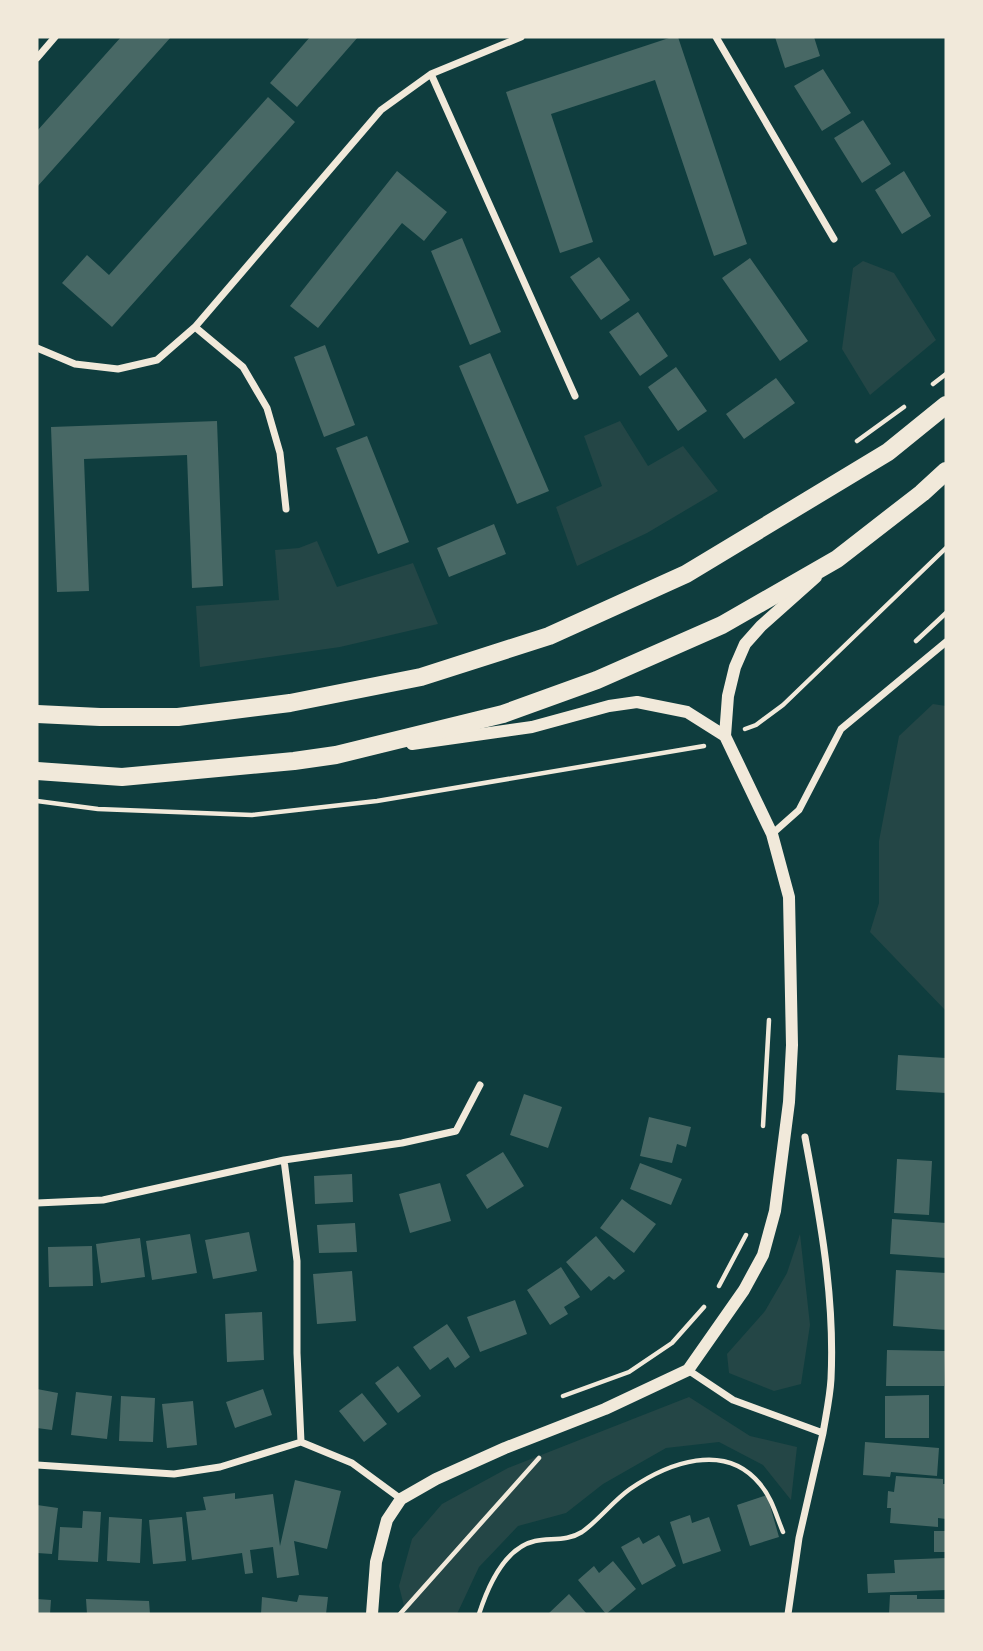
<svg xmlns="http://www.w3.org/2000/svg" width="983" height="1651" viewBox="0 0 983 1651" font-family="'Sofia Sans Condensed',sans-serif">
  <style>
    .green { fill: #244646 }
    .building { fill: #486865 }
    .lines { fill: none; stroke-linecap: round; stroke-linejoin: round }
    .path { stroke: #f1e9da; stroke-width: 4.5 }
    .minor { stroke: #f1e9da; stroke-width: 7 }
    .tertiary { stroke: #f1e9da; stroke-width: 12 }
    .primary { stroke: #f1e9da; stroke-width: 18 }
  </style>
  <rect width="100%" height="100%" fill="#0f3d3e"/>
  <path class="green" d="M863,261l31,12 42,67 -66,55 -28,-46 11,-81z
    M620,421l28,45 35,-20 35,45 -71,42 -70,33 -21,-59 46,-21 -18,-50z
    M317,541l20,46 76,-24 25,61 -98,23 -140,20 -4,-61 83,-6 -4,-50 24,-2z
    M933,704l13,2v305l-76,-79 9,-29v-62l20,-105z
    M800,1234l10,91 -9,59 -27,7 -45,-18 -2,-19 38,-43 22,-38z
    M689,1397l61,39 47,11 -6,53 -28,-35 -44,-23 -53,6 -63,36 -37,29 -48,13 -39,41 -22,47h-51l-7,-28 13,-47 30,-35 66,-36z"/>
  <path class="building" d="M121,37h50l-134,150v-56z
    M310,37h48l-61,70 -27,-24z
    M672,37h6l69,207 -33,12 -59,-176 -104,34 42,128 -33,11 -54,-161z
    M775,37h39l6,19 -35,12z
    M823,69l28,44 -29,18 -28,-45z
    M268,97l27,25 -183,205 -50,-44 25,-28 22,20z
    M863,120l28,44 -29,19 -28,-45z
    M397,171l50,41 -23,29 -22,-18 -84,105 -28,-22z
    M904,171l27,45 -29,18 -27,-44z
    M462,238l39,94 -31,13 -39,-94z
    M599,257l31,43 -29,20 -31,-43z
    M750,258l58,83 -28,20 -58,-83z
    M638,312l30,44 -28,20 -31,-44z
    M325,345l30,80 -31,12 -30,-80z
    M490,353l59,138 -32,13 -58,-138z
    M676,367l31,44 -29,20 -30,-44z
    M776,378l19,25 -51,36 -18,-25z
    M217,421l6,165 -31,2 -5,-133 -103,4 5,132 -32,1 -6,-165z
    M367,436l42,106 -31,12 -42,-106z
    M494,524l12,30 -57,23 -12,-29z
    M898,1055l48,3v35l-50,-3z
    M524,1094l38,13 -14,41 -38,-13z
    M649,1117l42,10 -5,20 -9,-3 -5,19 -32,-7z
    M503,1152l21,34 -37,23 -21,-34z
    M897,1159l35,2 -3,54 -35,-2z
    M640,1163l42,16 -11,26 -41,-16z
    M352,1174l1,28 -38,2 -1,-28z
    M440,1183l11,38 -41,12 -11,-39z
    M622,1199l34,25 -22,29 -34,-25z
    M892,1219l54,4v35l-56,-4z
    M355,1223l2,29 -38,1 -2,-28z
    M249,1232l8,39 -44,8 -8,-39z
    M190,1234l7,39 -45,7 -6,-39z
    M596,1236l29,35 -11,9 -5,-4 -18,15 -25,-29z
    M140,1238l5,39 -44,6 -5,-39z
    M92,1246l1,40 -44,1 -1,-40z
    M561,1267l19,30 -16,10 4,7 -18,11 -23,-35z
    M896,1270l50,3v57l-53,-4z
    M352,1271l4,50 -39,3 -4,-50z
    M515,1300l12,34 -47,18 -13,-35z
    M262,1312l2,48 -37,2 -2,-48z
    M447,1324l23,33 -15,11 -7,-11 -18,13 -17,-23z
    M887,1350l58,1 -1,35h-58z
    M398,1366l23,30 -23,17 -23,-30z
    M37,1389l21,4 -6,37 -15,-2z
    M263,1389l9,26 -37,13 -9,-26z
    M76,1392l36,4 -5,43 -36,-4z
    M362,1393l25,31 -23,18 -25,-31z
    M929,1395v43h-44v-42z
    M121,1396l34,2 -2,44 -34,-1z
    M193,1401l4,44 -30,3 -5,-44z
    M865,1442l74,6 -2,28 -46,-4 -1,5 -27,-2z
    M896,1476l47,3v5h3v35l-8,-1v9l-48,-4 1,-15h-4l1,-17 6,1z
    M295,1480l46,11 -14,58 -33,-8 5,34 -22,3 -4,-31 -23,3 3,23 -8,1 -3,-21 -50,7 -6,-48 20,-2 -3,-13 32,-4v6l38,-5 7,52z
    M767,1495l12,42 -29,9 -13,-41z
    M37,1505l21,3 -6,46 -15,-1z
    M83,1511l18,1 -3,50 -40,-2 2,-33 22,1z
    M690,1515l2,8 17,-6 12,34 -38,13 -13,-42z
    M109,1517l33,2 -2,44 -33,-2z
    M182,1517l4,44 -33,3 -4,-44z
    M934,1531h12v21h-12z
    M659,1535l17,31 -34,19 -21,-38 18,-10 4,7z
    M946,1558v32l-78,3 -1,-19 28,-1 -1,-13z
    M613,1561l23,28 -30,25 -28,-34 16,-14 5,7z
    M569,1594l18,20h-39z
    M299,1595l29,2 -2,17h-65l1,-17 35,5z
    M890,1595h27v4h29v15h-57z
    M37,1599l14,1 -1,14h-13z
    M86,1599l63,2 1,13h-63z"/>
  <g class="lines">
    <path class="path" d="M933,384l13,-10
      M857,441l47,-34
      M916,641l30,-28
      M745,729l11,-4 27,-20 163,-157
      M37,801l61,8 154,6 125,-14 327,-55
      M763,1126l6,-106
      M719,1286l27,-51
      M563,1396l66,-24 43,-29 32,-36
      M400,1614l139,-156
      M479,1614c9,-28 25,-66 56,-73 16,-3 33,0 47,-9 17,-12 31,-31 48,-43 38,-26 95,-48 130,-5 12,14 16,31 23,48"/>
    <path class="minor" d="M716,37l118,202
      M37,58l18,-21
      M431,74l144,322
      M195,327l48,40 24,41 13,45 6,56
      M37,348l38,16 43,5 39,-9 38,-33 186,-217 50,-36 90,-37
      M772,834l27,-24 42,-81 105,-87
      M805,1137c15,80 30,160 26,242 -1,18 -5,36 -8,54
      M284,1160l118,-17 54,-12 24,-46
      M37,1203l66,-3 181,-40 13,101v92l4,89
      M688,1370l45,30 90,33 -24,105 -11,76
      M37,1465l137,9 46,-7 81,-25 51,21 49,36"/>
    <path class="tertiary" d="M412,744l120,-17 77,-21 28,-4 50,10 38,24
      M372,1614l4,-52 11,-42 14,-21 35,-20 69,-31 100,-39 83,-39 56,-80 19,-35 12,-44 14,-109 3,-57 -3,-148 -17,-63 -47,-98 3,-40 7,-29 10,-23 16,-18 55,-49"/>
    <path class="primary" d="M37,714l63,3h78l112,-14 131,-26 128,-41 137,-62 202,-122 58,-47
      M37,771l85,6 172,-16 42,-6 167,-41 94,-34 125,-55 115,-66 85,-66 24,-22"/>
  </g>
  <rect width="983" height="1651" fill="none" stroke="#f1e9da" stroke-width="77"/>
</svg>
